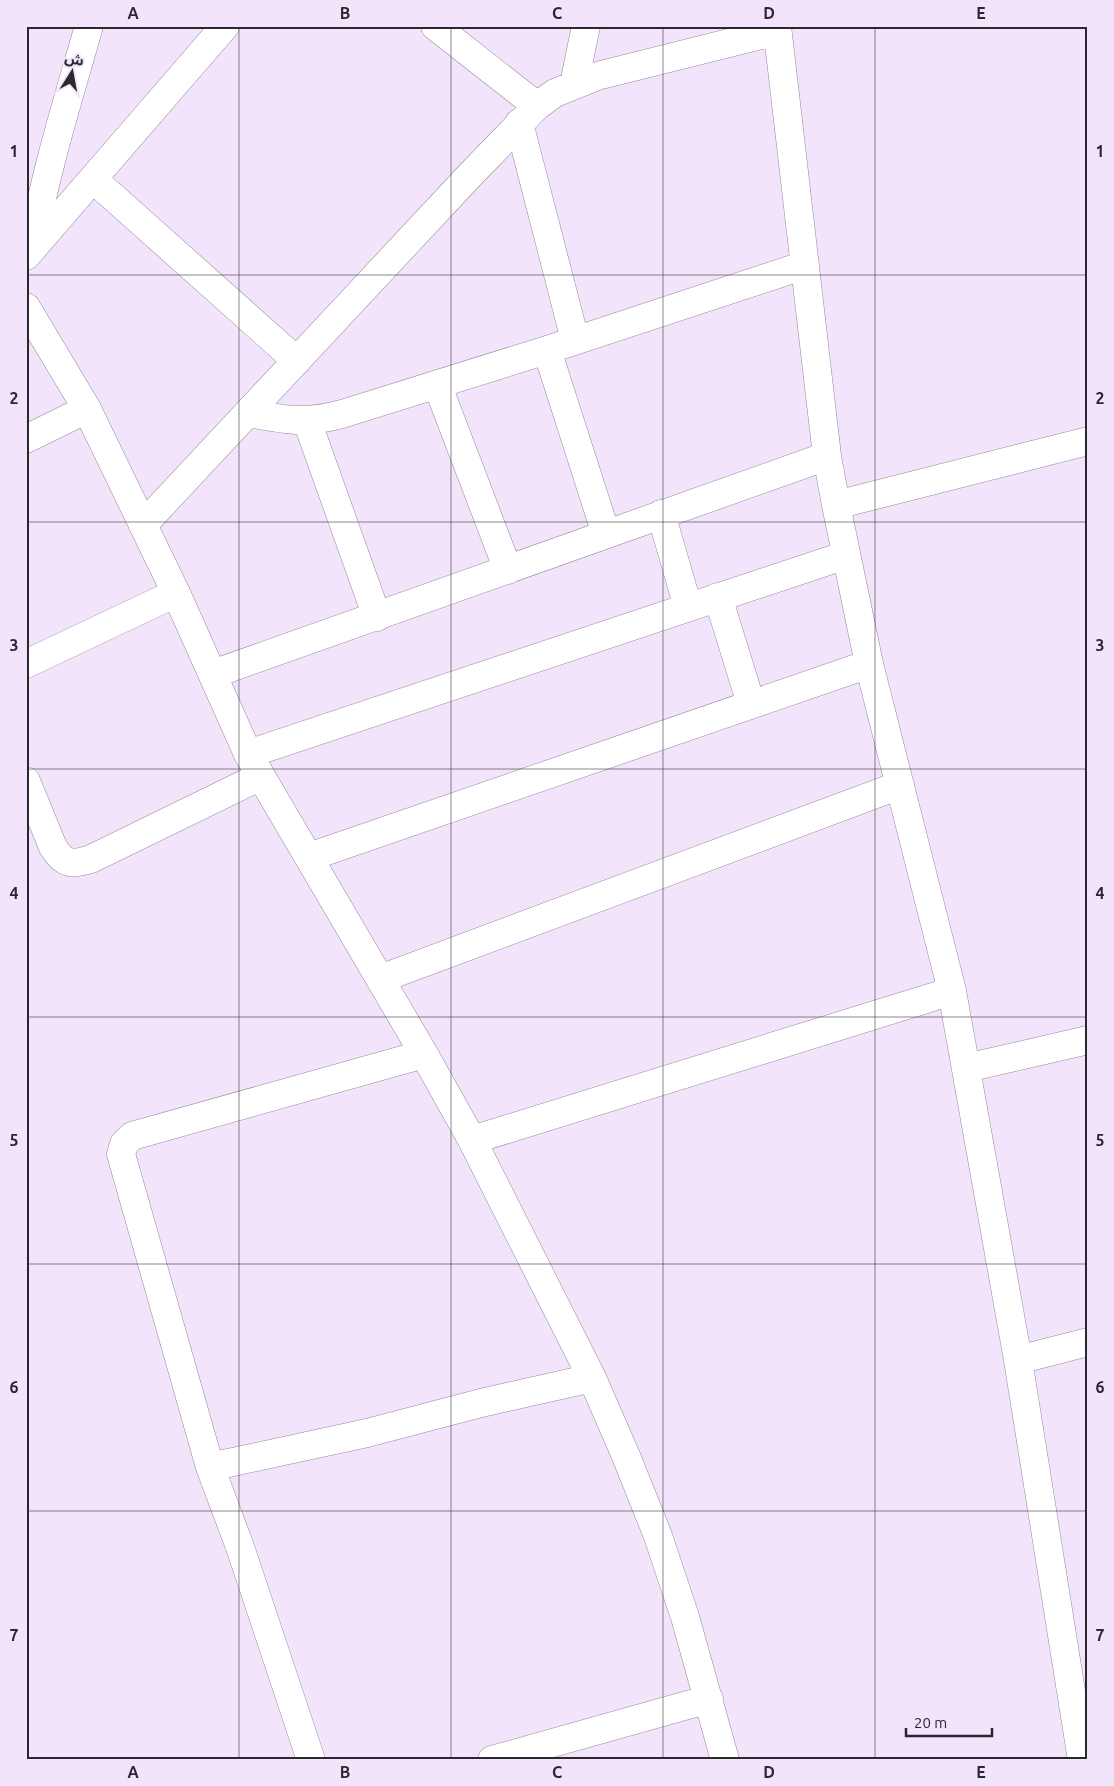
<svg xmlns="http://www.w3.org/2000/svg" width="1114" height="1786" viewBox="0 0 1114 1786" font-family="Ubuntu,'Noto Sans Arabic',sans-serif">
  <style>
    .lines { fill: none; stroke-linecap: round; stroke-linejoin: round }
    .minor-casing { stroke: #95899c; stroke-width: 29 }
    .minor { stroke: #fff; stroke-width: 28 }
    .grid { fill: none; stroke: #2c262e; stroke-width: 1; stroke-opacity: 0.55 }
    .neatline { fill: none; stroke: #2c262e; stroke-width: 2 }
    .grid-label { font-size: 16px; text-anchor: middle; font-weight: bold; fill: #2c262e }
  </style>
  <rect width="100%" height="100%" fill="#f2e4fa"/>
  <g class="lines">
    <g class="minor-casing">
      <path id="minor" d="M435,26l102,80
        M777,26l50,430 9,49 33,159 83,327 66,369 64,400
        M574,84l12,-58
        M519,123l56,217
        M93,179l204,182
        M32,248c13,-76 36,-148 57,-222
        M26,256l199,-230
        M26,307l61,102 89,184 72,161 176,300 48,86 120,238 34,78 32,80 27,81 40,143
        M547,350l59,184
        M437,384l71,186
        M248,413c37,7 57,11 94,1l205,-64 258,-85
        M307,421l70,196
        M26,439l61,-30
        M836,505l252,-64
        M661,514l27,93
        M143,525l328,-351 66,-68 18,-13 42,-17 180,-45
        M718,597l33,107
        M26,664l150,-71
        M213,674l614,-218
        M248,754l598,-199
        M26,781l27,66c11,18 19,18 38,12l170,-83
        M309,857l560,-193
        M380,979l520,-194
        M966,1068l122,-28
        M472,1140l480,-149
        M1018,1360l70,-18
        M210,1467l157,-34 114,-30 111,-25
        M311,1760l-71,-213 -30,-80 -89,-313 3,-10 8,-8 292,-82
        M492,1760l217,-61"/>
    </g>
    <use href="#minor" class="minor"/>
  </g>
  <path class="grid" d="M239,26v1734M451,26v1734M663,26v1734M875,26v1734M26,275h1062M26,522h1062M26,769h1062M26,1017h1062M26,1264h1062M26,1511h1062"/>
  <rect width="1114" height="1786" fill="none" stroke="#f2e4fa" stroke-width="55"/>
  <g transform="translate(72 72) rotate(11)" stroke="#f2e4fa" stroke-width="4" paint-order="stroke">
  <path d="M0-4L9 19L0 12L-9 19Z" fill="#2c262e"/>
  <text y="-8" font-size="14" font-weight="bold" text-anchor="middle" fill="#2c262e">ش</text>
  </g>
  <path d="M906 1728v8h86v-8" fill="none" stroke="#2c262e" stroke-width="2.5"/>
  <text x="914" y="1728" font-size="15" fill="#2c262e" stroke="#f2e4fa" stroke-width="4" paint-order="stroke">20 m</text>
  <rect x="28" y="28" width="1058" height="1730" class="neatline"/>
  <g class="grid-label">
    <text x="133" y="19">A</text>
    <text x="345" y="19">B</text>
    <text x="557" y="19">C</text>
    <text x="769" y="19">D</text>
    <text x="981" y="19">E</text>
    <text x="14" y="157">1</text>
    <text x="1100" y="157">1</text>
    <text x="14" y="404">2</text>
    <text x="1100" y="404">2</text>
    <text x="14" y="651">3</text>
    <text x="1100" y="651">3</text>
    <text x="14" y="899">4</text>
    <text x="1100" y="899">4</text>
    <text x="14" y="1146">5</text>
    <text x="1100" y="1146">5</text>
    <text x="14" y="1393">6</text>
    <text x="1100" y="1393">6</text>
    <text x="14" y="1641">7</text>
    <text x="1100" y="1641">7</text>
    <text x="133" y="1778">A</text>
    <text x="345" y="1778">B</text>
    <text x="557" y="1778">C</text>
    <text x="769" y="1778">D</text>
    <text x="981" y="1778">E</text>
  </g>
</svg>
